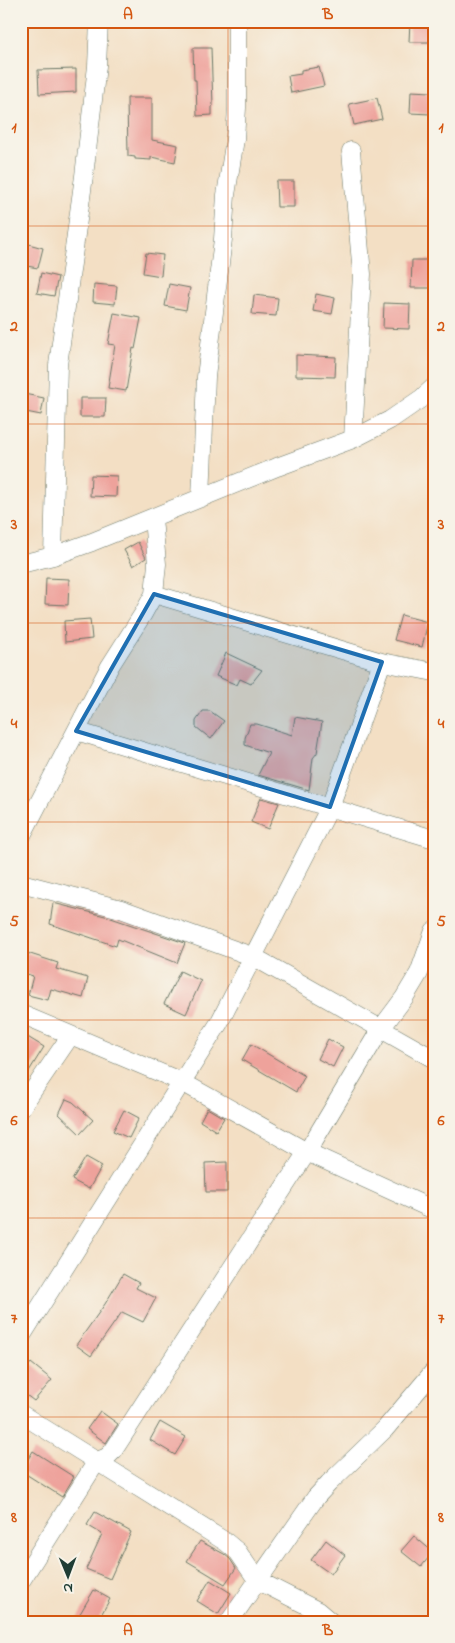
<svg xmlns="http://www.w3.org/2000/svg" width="455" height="1643" viewBox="0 0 455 1643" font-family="'Indie Flower',sans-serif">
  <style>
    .building { fill: #eea29b }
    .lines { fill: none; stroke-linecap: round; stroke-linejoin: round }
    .minor-casing { stroke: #697666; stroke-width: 19 }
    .minor { stroke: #fff; stroke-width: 18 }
    .marked { fill: #1f6fb2; fill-opacity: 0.2; stroke: #1f6fb2; stroke-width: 4; stroke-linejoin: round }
    .grid { fill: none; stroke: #d45610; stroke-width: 1; stroke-opacity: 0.55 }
    .neatline { fill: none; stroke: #d45610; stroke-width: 2 }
    .grid-label { font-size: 16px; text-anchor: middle; font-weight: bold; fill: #d45610 }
  </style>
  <rect width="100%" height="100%" fill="#f7f3e8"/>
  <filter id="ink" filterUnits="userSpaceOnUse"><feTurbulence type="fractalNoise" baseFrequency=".02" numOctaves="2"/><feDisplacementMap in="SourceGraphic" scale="10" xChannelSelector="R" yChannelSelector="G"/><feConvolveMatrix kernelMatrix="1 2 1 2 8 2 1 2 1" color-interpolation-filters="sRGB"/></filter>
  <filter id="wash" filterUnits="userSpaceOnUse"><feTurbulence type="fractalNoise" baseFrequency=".0096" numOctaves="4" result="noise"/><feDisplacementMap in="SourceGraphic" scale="20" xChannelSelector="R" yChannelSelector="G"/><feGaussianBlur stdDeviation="1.12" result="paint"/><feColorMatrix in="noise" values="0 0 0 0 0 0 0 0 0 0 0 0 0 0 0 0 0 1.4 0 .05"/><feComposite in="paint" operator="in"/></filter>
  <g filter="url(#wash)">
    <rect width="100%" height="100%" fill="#f3dfc4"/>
    <g id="blocks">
      <path class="building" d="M410,21h24v21h-25z
        M193,48h18l2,58h-1v9l-15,1 -1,-36h-2z
        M319,67l5,19 -33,7 -3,-17 13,-2v-4z
        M76,69v23l-37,2 -1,-24z
        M411,91l20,1 -1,22 -20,-1z
        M127,98h25v42l26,5 -3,17 -24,-5v3l-16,-1v-2l-7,-1z
        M377,98l5,21 -28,6 -5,-21z
        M276,181h18v26h-17z
        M25,243l18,5 -5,20 -17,-3z
        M146,253l17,2 -2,21 -18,-3z
        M412,260h21v28h-22z
        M41,273l17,4 -4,19 -17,-3z
        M94,284l23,2 -2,18 -22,-2z
        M169,284l21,4 -4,22 -21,-4z
        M316,294l19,4 -3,16 -19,-3z
        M254,295l24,3 -2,18 -24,-2z
        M384,303l26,1 -1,25 -26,-1z
        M114,313l27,5 -6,31 -2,-1 -7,43 -18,-3 7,-43 -7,-1z
        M296,355l40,2 -1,20 -39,-1z
        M24,394l20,4 -3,17 -20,-4z
        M80,398h26l-1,19h-25z
        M91,475l26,1 -1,21 -26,-1z
        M138,542l8,16 -13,8 -9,-16z
        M46,578l23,1 -1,26 -23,-1z
        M401,615l27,7 -6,25 -28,-7z
        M90,619l2,20 -27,3 -1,-21z
        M226,653l36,17 -11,14 -11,-5 -3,6 -21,-9z
        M203,711h7l14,10 -13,18 -15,-12v-6z
        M295,717l27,5 -5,31 -4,5 -4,32 -51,-15 11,-22 -24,-8v-7l5,-14h7l35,11z
        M261,798l18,5 -11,26 -17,-7z
        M53,903l52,13 80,27 -8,20 -59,-24 -2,7 -66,-22z
        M21,951l37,12 -2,6 32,9 -5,20 -32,-9 -3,11 -20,-5 5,-19 -12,-4z
        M180,971l21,10 -15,33 -22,-10z
        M21,1033l23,14 -23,37z
        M328,1039l15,8 -10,20 -15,-8z
        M251,1044l54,32 -9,16 -54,-32z
        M66,1099l7,3 20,18 -13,14 -21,-20z
        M207,1108l17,10 -8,13 -16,-10z
        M124,1110l15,8 -10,20 -16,-7z
        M86,1157l16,9 -13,23 -17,-9z
        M227,1162v30h-21l-1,-29z
        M123,1274l16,9 -3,5 20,10 -13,24 -21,-10 -31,44 -15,-11 29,-41z
        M31,1363l21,17 -18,21 -13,-10v-17z
        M100,1411l18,13 -12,19 -19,-14z
        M160,1422l26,15 -11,18 -25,-15z
        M33,1451l41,26 -12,20 -41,-26z
        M95,1512l36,20 -21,47 -24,-10 16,-35 -15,-9z
        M414,1536l19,16 -12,15 -20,-16z
        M326,1540l19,15 -14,19 -20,-14z
        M200,1541l24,13 6,5 6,9 -11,16 -38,-23z
        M210,1580l21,13 -13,21 -21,-13z
        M94,1590l16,9 -13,23h-22z"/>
    </g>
  </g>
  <g filter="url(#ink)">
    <use href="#blocks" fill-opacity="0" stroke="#697666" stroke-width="1"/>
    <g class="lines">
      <g class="minor-casing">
        <path id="minor" d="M351,151l11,123 -9,165
          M201,498l5,-121 17,-138 3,-44 9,-56 2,-31v-87
          M53,556l5,-191 26,-189 13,-110 2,-45
          M21,564l32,-8 39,-14 185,-75 76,-28 37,-19 32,-22 12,-11
          M154,594l228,68 52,10
          M76,731l358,108
          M21,837l89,-171 33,-52 11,-20 3,-30 -4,-46
          M21,883l100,26 133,48 180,102
          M21,1014l161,68 125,70 127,58
          M21,1108l50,-73
          M21,1337l198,-314 111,-216 52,-145
          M21,1414l205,128 12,10 19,28 61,31 13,11
          M21,1581l76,-120 10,-4 6,-6 194,-299 73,-122 24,-32 15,-25 15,-42
          M229,1622l87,-125 13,-14 56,-54 49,-58"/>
      </g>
      <use href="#minor" class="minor"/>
    </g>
  </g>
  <path class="marked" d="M154,594l228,68 -52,145 -254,-76z"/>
  <path class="grid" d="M228,21v1601M21,226h413M21,424h413M21,623h413M21,822h413M21,1020h413M21,1218h413M21,1417h413"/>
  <rect width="455" height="1643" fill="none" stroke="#f7f3e8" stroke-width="55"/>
  <g transform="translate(68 1576) rotate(179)" stroke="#f7f3e8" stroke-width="4" paint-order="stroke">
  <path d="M0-4L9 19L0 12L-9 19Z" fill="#1f3d34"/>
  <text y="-8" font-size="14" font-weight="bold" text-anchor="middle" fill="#1f3d34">N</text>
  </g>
  <rect x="28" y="28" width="400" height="1588" class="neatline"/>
  <g class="grid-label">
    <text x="128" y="19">A</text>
    <text x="328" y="19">B</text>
    <text x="14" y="132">1</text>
    <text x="441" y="132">1</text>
    <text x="14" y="331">2</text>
    <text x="441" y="331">2</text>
    <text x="14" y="529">3</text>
    <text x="441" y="529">3</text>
    <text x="14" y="728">4</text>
    <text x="441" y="728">4</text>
    <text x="14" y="926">5</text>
    <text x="441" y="926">5</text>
    <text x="14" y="1125">6</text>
    <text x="441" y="1125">6</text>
    <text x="14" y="1323">7</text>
    <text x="441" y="1323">7</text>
    <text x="14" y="1522">8</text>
    <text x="441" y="1522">8</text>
    <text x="128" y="1635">A</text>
    <text x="328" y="1635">B</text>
  </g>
</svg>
